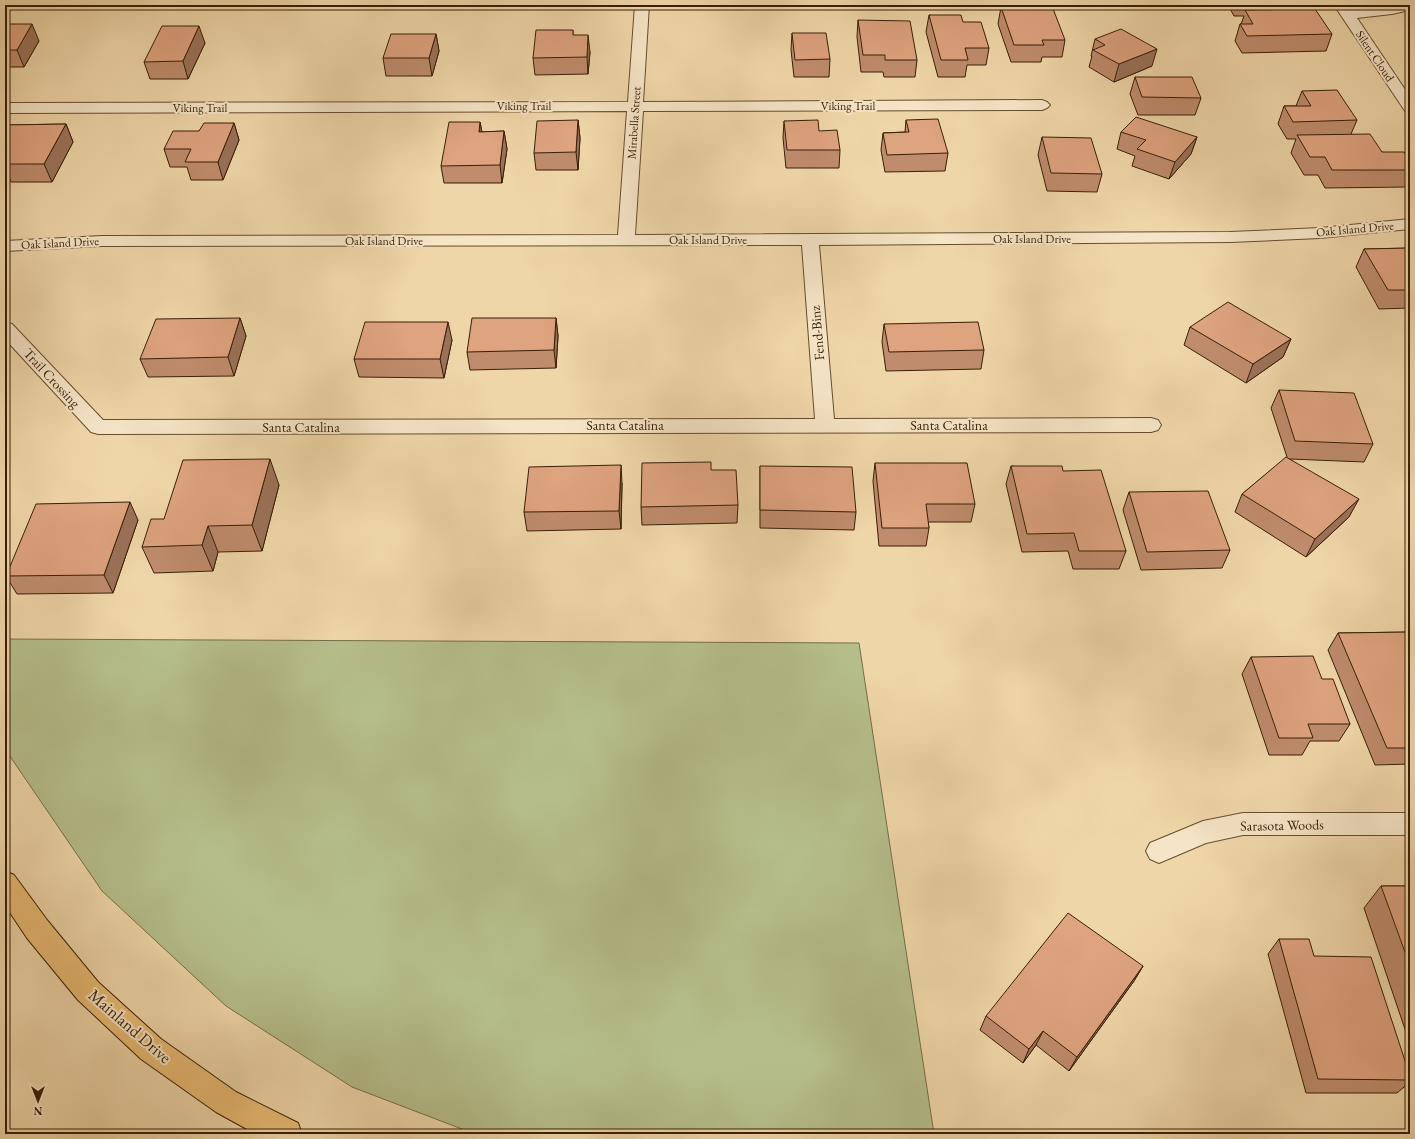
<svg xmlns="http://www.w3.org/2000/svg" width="1415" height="1139" viewBox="0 0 1415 1139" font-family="'EB Garamond',serif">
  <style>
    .green { fill: #b5be8b; stroke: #766e49 }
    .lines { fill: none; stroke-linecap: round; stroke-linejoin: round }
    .minor-casing { stroke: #664d2f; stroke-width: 2 }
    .major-casing { stroke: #381f07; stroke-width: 2 }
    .minor { fill: #f5e4c6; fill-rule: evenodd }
    .major { fill: #e8bb74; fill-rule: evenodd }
    .wall { fill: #bf8c6d; stroke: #381f07 }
    .shaded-wall { fill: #9b7259; stroke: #381f07 }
    .building { fill: #dea37f; stroke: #381f07 }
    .labels { text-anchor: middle; stroke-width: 4; stroke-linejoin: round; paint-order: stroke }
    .far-street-label { font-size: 12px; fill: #381f07; stroke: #f5e4c6 }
    .street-label { font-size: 14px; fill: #381f07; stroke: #f5e4c6 }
    .near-street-label { font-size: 17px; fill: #381f07; stroke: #f5e4c6 }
  </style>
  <rect width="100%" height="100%" fill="#efd6a8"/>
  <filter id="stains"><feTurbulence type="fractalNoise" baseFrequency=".005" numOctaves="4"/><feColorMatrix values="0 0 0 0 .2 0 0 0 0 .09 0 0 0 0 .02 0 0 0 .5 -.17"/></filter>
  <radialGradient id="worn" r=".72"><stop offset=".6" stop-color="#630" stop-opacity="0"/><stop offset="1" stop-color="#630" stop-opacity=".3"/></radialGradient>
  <path class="green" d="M5,639l854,4 75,491h-459l-123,-47 -126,-81 -124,-115 -97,-142z"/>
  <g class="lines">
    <g class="minor-casing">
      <path id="minor" d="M635,5h14l-6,97 399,-2 5,2 3,3 -3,3 -5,2 -399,1 -8,124 595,-3 90,-4 90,-9v10l-90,9 -90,4 -411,3 15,174 317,-1 7,2 3,5 -3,5 -7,2 -1053,2 -7,-2 -86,-93v-17l7,2 91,96 712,-1 -13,-174 -700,1 -97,5v-10l97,-5 516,-1 9,-124 -622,2v-10l623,-1z
        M1334,5h14l4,5 44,-5h14v5l-18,4 -35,4 53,79v16l-5,-2z
        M1243,813h167v22h-167l-37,8 -47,20 -9,-4 -4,-8 4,-8 53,-22z"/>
    </g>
    <g class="major-casing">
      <path id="major" d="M5,871l9,4 33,45 51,62 63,57 75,53 62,31 4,11h-46l-40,-22 -75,-53 -63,-59 -51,-62 -22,-33z"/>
    </g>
    <use href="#minor" class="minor"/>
    <use href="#major" class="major"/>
  </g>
  <path class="wall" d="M1228,5h54l-2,5 52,24 -6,17 -84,2 -7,-12 5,-17h1l3,-8h-10z
    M1001,7l64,33 -3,17h-20l-1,5h-30l-13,-38z
    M929,15l34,7 26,26 -3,17h-19l-2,12h-27l-12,-45z
    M858,20l59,40 -2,17h-31l-1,-5h-22l-4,-35z
    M5,24l34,17 -15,26h-19z
    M573,30v5l17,17 -2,22 -53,1 -2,-17z
    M792,33l38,26 -1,18h-35l-3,-27z
    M436,34l3,17 -7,25h-46l-3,-18z
    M1095,39l57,27 -38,16 -25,-15 3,-11h-1z
    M205,43l-17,36h-38l-6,-17z
    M1135,77l66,21 -6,17h-57l-8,-21z
    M1302,91l55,29 -6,14 31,18 28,10v20l-3,5 -82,1 -7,-13h-14l-13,-22 5,-14h-9l-9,-15 6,-18h12z
    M578,120l2,18 -2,32h-42l-2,-17z
    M906,120l42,33 -3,18 -60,1 -4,-22 2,-17 22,-1z
    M784,121l35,10 21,19 -1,18h-53l-3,-30z
    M480,122l2,10 22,-1 3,18 -5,34h-58l-3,-17z
    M234,123l5,17 -16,40h-32l-4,-13h-17l-6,-18 35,-18z
    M66,124l7,18 -21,40h-41l-2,-5 -4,1v-53z
    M1121,132l76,5 -6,17 -22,25 -37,-13 3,-10 -18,-7z
    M1042,137l60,37 -5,18 -50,-1 -9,-36z
    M1410,248v60l-31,1 -23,-42 8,-18z
    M240,318l6,18 -12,40 -86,1 -8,-18z
    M556,318l2,18 -2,32 -86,2 -3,-18z
    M884,324l100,26 -3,19 -95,2 -4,-29z
    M1190,327l101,12 -8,18 -37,26 -62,-38z
    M452,340l-8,38 -85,-1 -5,-18z
    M1279,390l94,54 -9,18 -74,-3 59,58 -43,40 -71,-45 7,-18 45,-37 -16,-49z
    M875,463l100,41 -4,18h-43l1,6 -3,18h-47l-6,-65z
    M760,466l96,46 -2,18 -94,-2z
    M1011,466l52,5 63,80 -7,18h-46l-5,-18 -46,1 -16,-68z
    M711,470l27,35 -1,18 -95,2 -1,-18z
    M622,483l-1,46 -94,2 -3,-19z
    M279,485l-17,66 -44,1 -5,19 -59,2 -12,-26 22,-28z
    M1129,492l101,58 -8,18 -81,2 -18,-60z
    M138,520l-25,73 -96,1 -11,-18z
    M1410,632v132l-35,1 -47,-115 10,-17z
    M1251,657l71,22 28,45 -11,17h-29l-8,14h-33l-27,-81z
    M1381,886h29v158l-46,-136z
    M1279,939l35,17 96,120v6l-13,11h-91l-38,-139z
    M1143,966l-9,15 -65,90 -33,-26 -13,18 -43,-33 6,-14z"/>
  <path class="shaded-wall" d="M32,24l7,17 -15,26 -7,-17z
    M199,26l6,17 -17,36 -5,-18z
    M436,34l3,17 -7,25 -3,-18z
    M588,35l2,17 -2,22 -1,-17z
    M1157,49l-5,17 -38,16 5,-18z
    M578,120l2,18 -2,32 -2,-18z
    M480,122l3,17 -4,-7z
    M234,123l5,17 -16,40 -5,-18z
    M66,124l7,18 -21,40 -8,-18z
    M504,131l3,18 -5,34 -2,-18z
    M1197,137l-6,17 -22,25 6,-17z
    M240,318l6,18 -12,40 -6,-19z
    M556,318l2,18 -2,32 -2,-18z
    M448,322l4,18 -8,38 -4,-19z
    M1291,339l-8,18 -37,26 7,-19z
    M270,459l9,26 -17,66 -10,-26z
    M621,465l1,18 -1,46 -2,-18z
    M1359,499l-10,18 -43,40 9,-18z
    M130,502l8,18 -25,73 -9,-18z
    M208,526l10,26 -5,19 -11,-26z
    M1143,966l-9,15 -65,90 8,-14z
    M1043,1031l-7,14 -13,18 6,-14z"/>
  <path class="building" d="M1052,6l13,34h-23l2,5h-30l-13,-38z
    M1315,9l17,25 -85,2 -7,-12h13l-8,-14z
    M929,15h32l2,7h18l8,26h-24l3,12h-27z
    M858,20l52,1 7,39h-32v-5h-22z
    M5,24h27l-15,26h-12z
    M162,26h37l-16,35 -39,1z
    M1121,29l36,20 -38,15 -26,-14 12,-5 -10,-6z
    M536,30h37v5h15l-1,22 -54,1z
    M792,33h34l4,26 -35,1z
    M391,34h45l-7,24h-46z
    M1135,77h57l9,21 -59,-1z
    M1337,90l20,30 -64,2 -9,-16h27l-9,-15z
    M1136,117l61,20 -22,25 -38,-13 9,-9 -25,-8z
    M938,119l10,34 -61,2 -4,-22 26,-1 -3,-12z
    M578,120l-2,32 -42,1 3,-32z
    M818,120l1,11 18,-1 3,20h-53l-3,-29z
    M449,122h31l-1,10 25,-1 -4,34 -59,1z
    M204,123h30l-16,39h-33l6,-13h-27l9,-18h26z
    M66,124l-22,40h-39v-2l1,-2h-1v-35z
    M1370,134l12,18h22l6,10v8h-78l-7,-13h-15l-13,-22z
    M1042,137l49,1 11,36 -51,-1z
    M1410,248v42h-22l-24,-41z
    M1228,302l63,37 -38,25 -63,-37z
    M240,318l-12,39 -88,2 16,-40z
    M472,318h84l-2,32 -87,2z
    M365,322h83l-8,37h-86z
    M978,322l6,28 -95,2 -5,-28z
    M1279,390l75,3 19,51 -78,-3z
    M1286,457l73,42 -44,40 -73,-45z
    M270,459l-18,66 -44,1 -6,19 -60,2 9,-28h13l19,-59z
    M711,462v8h25l2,35 -97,2 1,-44z
    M875,463h92l8,41h-49l3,24h-47z
    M621,465l-2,46 -95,1 5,-45z
    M760,466l92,1 4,45 -96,-2z
    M1011,466h51l1,5 38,-1 25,81h-47l-5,-18 -47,1z
    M1208,491l22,59 -83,2 -18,-60z
    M130,502l-26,73 -98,1 30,-72z
    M1410,632v116h-23l-49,-115z
    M1313,656l9,23h11l17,45h-42l5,14h-34l-28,-81z
    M1381,886h29v80z
    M1068,913l75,53 -66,91 -34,-26 -14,18 -43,-33z
    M1279,939h30l5,17 57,1 39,119v4l-92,-1z"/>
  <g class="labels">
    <g class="far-street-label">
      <text transform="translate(1375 56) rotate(56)" y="4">Silent Cloud</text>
      <text x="524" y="110">Viking Trail</text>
      <text x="848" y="110">Viking Trail</text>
      <text x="200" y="112">Viking Trail</text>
      <text transform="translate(634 123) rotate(-86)" y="4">Mirabella Street</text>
      <text transform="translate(1355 229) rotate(-5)" y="4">Oak Island Drive</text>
      <text x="1032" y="243">Oak Island Drive</text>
      <text x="708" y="244">Oak Island Drive</text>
      <text x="384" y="245">Oak Island Drive</text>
      <text transform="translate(60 243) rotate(-3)" y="4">Oak Island Drive</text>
    </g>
    <g class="street-label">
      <text transform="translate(817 333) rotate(-95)" y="5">Fend-Binz</text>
      <text transform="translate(52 378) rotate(47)" y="5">Trail Crossing</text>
      <text x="625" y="430">Santa Catalina</text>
      <text x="949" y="430">Santa Catalina</text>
      <text x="301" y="432">Santa Catalina</text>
      <text transform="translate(1282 825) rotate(-1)" y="5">Sarasota Woods</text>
    </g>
    <g class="near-street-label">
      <text transform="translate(130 1026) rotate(41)" y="6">Mainland Drive</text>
    </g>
  </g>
  <rect width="1415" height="1139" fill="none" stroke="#efd6a8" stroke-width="20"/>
  <rect x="6" y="6" width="1403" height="1127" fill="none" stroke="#381f07" stroke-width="2"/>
  <rect x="10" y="10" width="1395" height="1119" fill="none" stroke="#381f07"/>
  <g transform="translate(38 1101) rotate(180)" stroke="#f5e4c6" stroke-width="3" paint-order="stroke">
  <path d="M0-3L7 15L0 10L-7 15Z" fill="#381f07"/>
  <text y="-6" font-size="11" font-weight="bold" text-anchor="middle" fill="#381f07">N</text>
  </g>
  <rect width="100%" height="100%" filter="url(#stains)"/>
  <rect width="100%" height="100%" fill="url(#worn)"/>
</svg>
